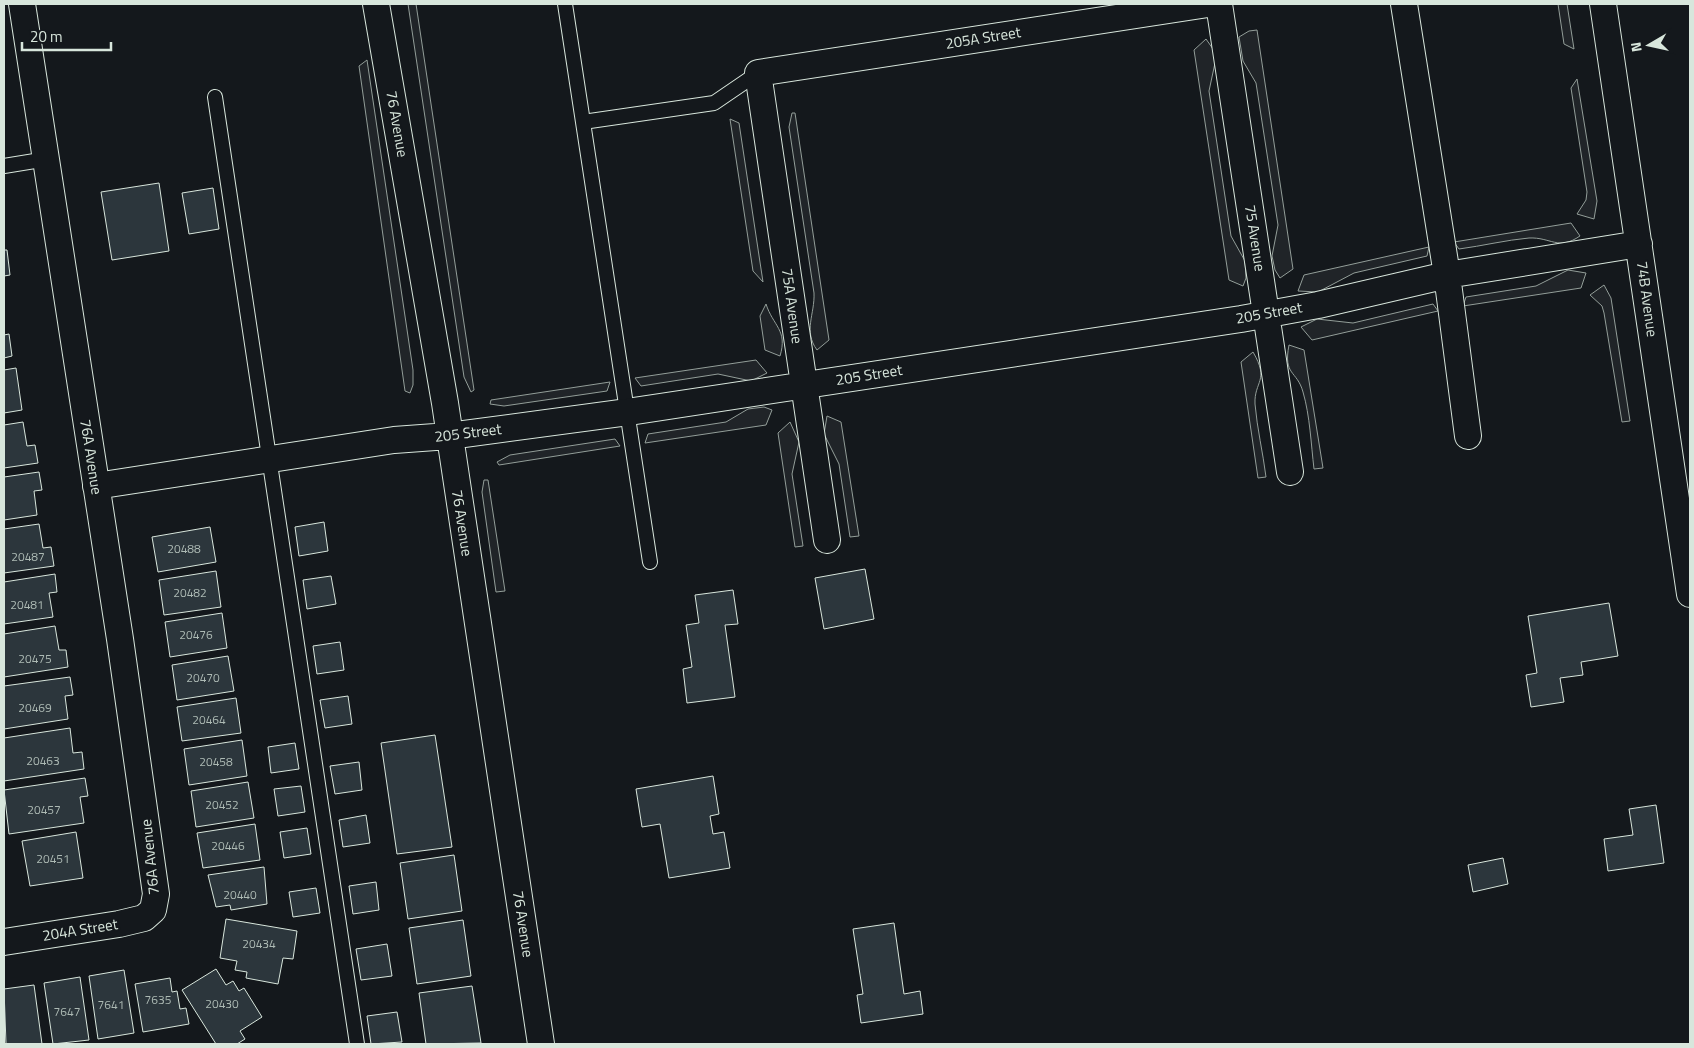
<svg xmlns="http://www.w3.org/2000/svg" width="1694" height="1048" viewBox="0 0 1694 1048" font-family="'Titillium Web',sans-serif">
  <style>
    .green { fill: #202428; stroke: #939e99 }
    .building { fill: #2c363c; stroke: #d8e6dc }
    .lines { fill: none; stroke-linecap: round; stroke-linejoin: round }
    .lane-casing { stroke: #d8e6dc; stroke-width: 16 }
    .street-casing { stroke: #d8e6dc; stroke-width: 28 }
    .lane { stroke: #14181c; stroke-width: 14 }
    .street { stroke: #14181c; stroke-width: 26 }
    .labels { text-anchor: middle; stroke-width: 4; stroke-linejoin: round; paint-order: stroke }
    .number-label { font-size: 12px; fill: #adbab4 }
    .street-label { font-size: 15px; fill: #d8e6dc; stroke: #14181c }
  </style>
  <rect width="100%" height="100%" fill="#14181c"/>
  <path class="green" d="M408,4h8l58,386 -3,2 -7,-15z
    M1558,4h9l7,45 -10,-5z
    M1257,30l36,239 -13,9 -5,-8 -3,-14 6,-31 -22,-142 -13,-22 -4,-24 10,-6z
    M1206,39l7,10 2,14 -6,28 22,145 14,25 1,17 -3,8 -14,-6 -35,-230z
    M367,60l46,310v15l-3,8 -5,-2 -46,-325z
    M1577,79l20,122 -3,18 -17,-5 9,-14 1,-8 -16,-104z
    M792,113h3l34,227 -12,10c-14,-19 -2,-36 -3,-57l-25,-166z
    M730,119l9,4 24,159 -10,-11z
    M1571,223l9,13c-22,15 -29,1 -51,2 -23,2 -47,8 -70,11l-5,-7z
    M1429,247l-2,9 -73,17 -36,19 -20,-1 6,-16z
    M1568,270l18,3 -5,15 -118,18 3,-9 70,-11z
    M1604,285l7,13 19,123 -8,1 -18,-109 -2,-7 -12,-11z
    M766,304c7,22 22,26 14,52l-15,-6 -5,-34z
    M1433,304l5,7 -126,29 -11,-13 16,-8 36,4z
    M1289,345l15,5 19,118 -9,1c-3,-25 -4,-53 -11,-77 -6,-22 -20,-16 -14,-47z
    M1253,352c17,29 1,29 2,52 2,24 8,49 11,73l-8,1 -17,-116z
    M756,360l11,13 -16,8 -33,-7 -77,12 -6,-8z
    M610,382l-3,9 -103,15 -14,-2 1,-4z
    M764,407l8,3 -6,15 -121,18 3,-9 78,-12 22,-13z
    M827,416l14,6 18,114 -9,1 -11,-73 -15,-30z
    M790,422l9,20 -7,32 11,72 -8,1 -17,-114z
    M615,439l5,7 -121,19 -2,-3 13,-7z
    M484,480h4l17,111 -9,1 -14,-100z"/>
  <path class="building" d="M159,183l10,68 -57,9 -11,-68z
    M213,188l6,41 -30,5 -7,-41z
    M4,250h3l3,25 -6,1z
    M9,334l3,22 -8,2v-23z
    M16,368l6,42 -18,3v-43z
    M23,422l4,24 8,-1 3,18 -34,5v-43z
    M39,472l3,18 -8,1 3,24 -33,5v-43z
    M324,522l4,29 -29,5 -4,-29z
    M39,524l4,24 8,-1 3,19 -50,7v-44z
    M210,527l6,35 -58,10 -6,-35z
    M865,569l9,50 -50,10 -9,-51z
    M216,571l5,36 -57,8 -5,-35z
    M55,574l2,18 -8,1 4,24 -49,7v-42z
    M331,576l5,28 -29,5 -4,-29z
    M733,590l5,34 -13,1 10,72 -48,6 -4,-34 9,-2 -6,-42 13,-2 -4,-28z
    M1609,603l9,53 -37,6 2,13 -23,3 4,24 -33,5 -5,-32 11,-2 -9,-57z
    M222,613l5,35 -57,9 -5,-35z
    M55,626l4,24h7l2,17 -64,10v-43z
    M340,642l4,28 -27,4 -4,-28z
    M228,656l6,35 -57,9 -5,-35z
    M70,677l3,18 -8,1 3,23 -64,10v-43z
    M348,696l4,28 -27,4 -5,-28z
    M236,698l5,35 -59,8 -5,-34z
    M70,728l3,25 9,-1 2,17 -80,12v-43z
    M435,735l17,112 -55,7 -16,-111z
    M242,740l5,36 -58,9 -5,-36z
    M295,743l4,26 -28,4 -3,-26z
    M359,762l3,28 -27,4 -5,-28z
    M713,776l6,38 -9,2 3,18 11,-2 6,36 -61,10 -9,-54 -18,3 -6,-38z
    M85,778l3,18 -8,1 4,26 -75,11 -5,-44z
    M248,782l6,36 -58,9 -5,-36z
    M301,786l4,26 -27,4 -4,-27z
    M1656,805l8,58 -56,8 -4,-32 29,-4 -4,-26z
    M366,815l4,28 -27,4 -4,-27z
    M255,824l5,36 -57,8 -6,-35z
    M307,828l4,26 -27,4 -4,-26z
    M76,832l7,46 -53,8 -8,-45z
    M454,855l8,56 -54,8 -8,-56z
    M1503,858l5,26 -35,8 -5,-27z
    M264,867l3,37 -36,6 -1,-5 -14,2 -8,-32z
    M376,882l3,28 -26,4 -4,-28z
    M316,888l4,25 -27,4 -4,-25z
    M226,919l71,12 -4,28 -10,-1 -5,26 -32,-6 1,-6 -12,-2 2,-9 -17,-3z
    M463,920l8,56 -54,8 -8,-56z
    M894,923l10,71 16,-3 3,23 -62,9 -4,-28 6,-1 -10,-65z
    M387,944l5,32 -31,4 -5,-31z
    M216,969l10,16 7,-4 6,10 5,-3 18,29 -22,14 5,8 -8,5h-21l-34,-54z
    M124,970l10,63 -36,6 -9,-63z
    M80,977l9,63 -36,4 -9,-61z
    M170,978l2,14 5,-1 3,18 6,-1 3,16 -46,8 -8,-48z
    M34,985l8,59h-36l-2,-55z
    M472,986l9,57 -55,1 -7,-51z
    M397,1012l5,30 -31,2 -4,-28z"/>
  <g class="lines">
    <g class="lane-casing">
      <path id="lane" d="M565,4l85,558
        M215,97l142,947
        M583,122l131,-19 44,-30
        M4,166l43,-7"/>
    </g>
    <g class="street-casing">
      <path id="street" d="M376,4l69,399 96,641
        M1219,4l71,468
        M1404,4l43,271 21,161
        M1603,4l87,590
        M96,486l298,-46 55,-4 179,-24 613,-93 77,-14 129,-30 192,-31
        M827,540l-69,-467 450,-69
        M4,942l115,-18 25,-6 9,-8 3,-16 -36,-255 -98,-635"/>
    </g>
    <use href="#lane" class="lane"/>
    <use href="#street" class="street"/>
  </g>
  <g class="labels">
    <g class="number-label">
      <text x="184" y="553">20488</text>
      <text x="28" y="561">20487</text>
      <text x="190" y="597">20482</text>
      <text x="27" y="609">20481</text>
      <text x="196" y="639">20476</text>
      <text x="35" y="663">20475</text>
      <text x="203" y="682">20470</text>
      <text x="35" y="712">20469</text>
      <text x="209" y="724">20464</text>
      <text x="43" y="765">20463</text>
      <text x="216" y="766">20458</text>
      <text x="222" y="809">20452</text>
      <text x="44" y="814">20457</text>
      <text x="228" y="850">20446</text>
      <text x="53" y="863">20451</text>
      <text x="240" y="899">20440</text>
      <text x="259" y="948">20434</text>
      <text x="158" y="1004">7635</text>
      <text x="222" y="1008">20430</text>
      <text x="111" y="1009">7641</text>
      <text x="67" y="1016">7647</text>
    </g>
    <g class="street-label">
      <text transform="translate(983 38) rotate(-9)" y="5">205A Street</text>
      <text transform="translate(397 124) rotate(80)" y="5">76 Avenue</text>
      <text transform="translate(1255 238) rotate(81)" y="5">75 Avenue</text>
      <text transform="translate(1647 299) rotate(82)" y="5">74B Avenue</text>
      <text transform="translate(792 306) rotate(82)" y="5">75A Avenue</text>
      <text transform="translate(1269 313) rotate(-10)" y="5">205 Street</text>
      <text transform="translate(869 375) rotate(-9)" y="5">205 Street</text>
      <text transform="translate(468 433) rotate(-7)" y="5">205 Street</text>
      <text transform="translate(91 457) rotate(81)" y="5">76A Avenue</text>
      <text transform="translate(462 523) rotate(81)" y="5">76 Avenue</text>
      <text transform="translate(150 857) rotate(-96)" y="5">76A Avenue</text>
      <text transform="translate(523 924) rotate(81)" y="5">76 Avenue</text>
      <text transform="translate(80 930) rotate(-9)" y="5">204A Street</text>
    </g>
  </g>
  <rect width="1694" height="1048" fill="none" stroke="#d8e6dc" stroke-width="10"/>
  <g transform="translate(1649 45) rotate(261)" stroke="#14181c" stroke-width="4" paint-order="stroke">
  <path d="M0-4L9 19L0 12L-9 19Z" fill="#d8e6dc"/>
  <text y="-8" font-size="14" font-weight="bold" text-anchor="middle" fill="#d8e6dc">N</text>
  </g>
  <path d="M22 42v8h89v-8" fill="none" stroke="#d8e6dc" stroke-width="2.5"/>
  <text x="30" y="42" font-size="15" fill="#d8e6dc" stroke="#14181c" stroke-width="4" paint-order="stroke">20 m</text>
</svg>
